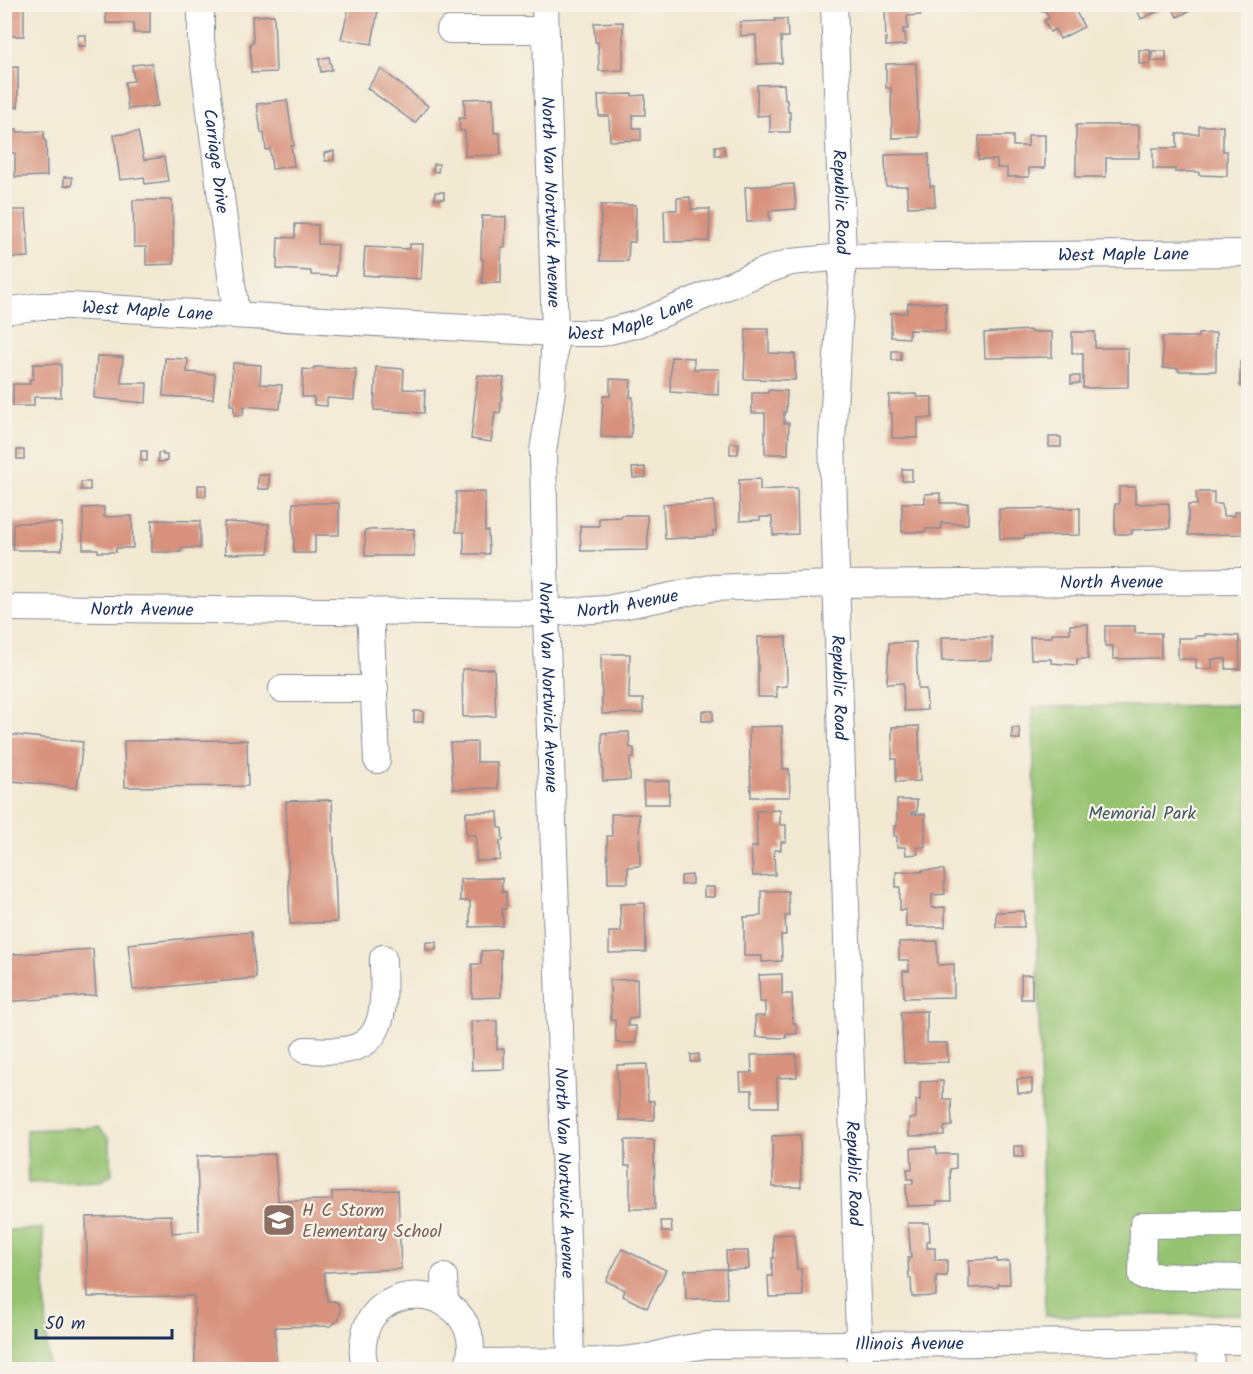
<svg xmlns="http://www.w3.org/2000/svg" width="1253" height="1374" viewBox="0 0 1253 1374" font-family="Kalam,sans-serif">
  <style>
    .green { fill: #96c371; stroke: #587968; stroke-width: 1.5 }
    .building { fill: #d7917c }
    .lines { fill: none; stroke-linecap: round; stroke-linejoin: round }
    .minor-casing { stroke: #868c98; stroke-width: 28 }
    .minor { stroke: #fff; stroke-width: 26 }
    .labels { text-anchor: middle; stroke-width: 4.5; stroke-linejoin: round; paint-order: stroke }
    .street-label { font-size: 18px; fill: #1b2f5e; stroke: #f7f3e8 }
    .park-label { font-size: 18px; fill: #405b64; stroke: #f7f3e8 }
    .education-label { font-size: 18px; fill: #785e54; stroke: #f7f3e8; text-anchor: start }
  </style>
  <rect width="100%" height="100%" fill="#f7f3e8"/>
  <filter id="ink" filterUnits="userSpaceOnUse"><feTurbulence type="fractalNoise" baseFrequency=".0167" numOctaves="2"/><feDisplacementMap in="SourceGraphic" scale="12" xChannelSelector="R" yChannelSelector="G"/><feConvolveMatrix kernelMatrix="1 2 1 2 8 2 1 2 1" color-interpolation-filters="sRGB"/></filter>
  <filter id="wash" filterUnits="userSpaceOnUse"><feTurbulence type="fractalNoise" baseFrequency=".008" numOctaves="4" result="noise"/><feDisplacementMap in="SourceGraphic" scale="24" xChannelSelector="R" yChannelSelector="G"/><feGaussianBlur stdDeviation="1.35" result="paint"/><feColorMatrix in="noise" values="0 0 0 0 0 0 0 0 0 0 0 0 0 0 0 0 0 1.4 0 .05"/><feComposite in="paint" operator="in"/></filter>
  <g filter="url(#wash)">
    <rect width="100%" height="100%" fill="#f2e9d3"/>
    <path class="green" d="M1248,705v609l-203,2 -12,-609z
      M98,1127l11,11 3,36 -11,7 -73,2 -2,-53z
      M43,1229l5,140h-43v-139z"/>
    <g id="blocks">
      <path class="building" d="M4,4h20v32h-20z
        M106,4h28v5h16v24h-16v-10h-28z
        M350,4h29l-7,40 -31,-5z
        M885,4h35l1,11 -14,1 1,13h-5v4h2l1,12 -20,1z
        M1039,4h33l12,23 -24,12 -5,-10 -5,3 -6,-11 5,-3 -4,-8 -3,1z
        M1135,4h70l-28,13 -6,-12 -30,14z
        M274,15l2,57 -25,1 -1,-30h3l-1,-27z
        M775,19h12l1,18h-7l1,26 -25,1 -1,-29 -15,1 -1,-14 35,-1z
        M623,22v48l-24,1 -1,-29h-3l-1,-19z
        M78,35h8v11h-8z
        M1139,50h11v14h-11z
        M1152,51h14v10h-14z
        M329,57l3,13 -11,2 -2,-13z
        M152,63l6,43 -30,3 -3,-27 9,-1 -2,-16z
        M916,63l3,74 -27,1 -1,-50h-5v-24z
        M18,67v40h-14v-39z
        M381,69l47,37 -13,17 -48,-35z
        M784,84l1,16h2l1,12h2v20h-20v-17l-13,1v-31z
        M632,94v2l13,-1v20h-12v13h8v12l-31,1 -1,-25h-10l-1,-21z
        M493,98l1,35h6l1,22 -36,1v-25h-5l-1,-13h6l-1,-19z
        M287,100l7,46h-3l3,20 -22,3 -2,-20 -4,1 -2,-17h-3l-4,-29z
        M1076,125h63v33h-33v19h-30z
        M1199,126h24v25h4v25l-28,-1v-3h-24v-3h-22v-21h24v-14h22z
        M4,129h13v3l27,-1v10h2l1,35 -32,1v-24h-11z
        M138,132l6,28 20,-3 4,24 -23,3 -1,-7 -24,3 -6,-45z
        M1028,135h17v33h-16v9h-22v-9h-10v-8h-19l1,-24h34v10h15z
        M715,146h9l1,9h-10z
        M334,151v9l-9,1 -1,-8z
        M929,154l1,32h4l1,20 -27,1 -1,-21h-21l-1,-31z
        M434,164h5l-1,8 -5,-1z
        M64,177h8v8l-8,1z
        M794,184l2,25 -27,2 1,10 -23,1 -2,-35z
        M435,192h9v7h-9z
        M690,197l1,12h19l-1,32 -44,1 -1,-32h13v-12z
        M133,200h39l2,64 -28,1v-18h-12z
        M601,205h35l-1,37h-6l-1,19h-28z
        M4,210h22l3,47 -25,1z
        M482,216l24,1 -1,30h-4v36h-19l1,-24h-2z
        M295,224l23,1v19l20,1 -2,31 -25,-1v-4l-34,-2 1,-32 17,1z
        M410,244h13l-2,35 -58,-4 2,-28 45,2z
        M908,303h38l-1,28 -36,-1v8l-18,-1v-24h16z
        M746,329h23v24l26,1v26l-51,-1z
        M1030,330v2h22v25l-67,1 -1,-25z
        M1072,332h23v16h33v39l-45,1v-35h-11z
        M1216,333v38h-38v-3h-15l-1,-31h36v-3z
        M892,351h9v9h-9z
        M97,356l26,1 -2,26h26l-1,20 -52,-5z
        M671,357l23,1v11h25l-1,26 -48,-3z
        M165,358l23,1 -1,13 28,2 -2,25 -50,-3z
        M1240,362h8v24h-8z
        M233,363l28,2 -1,19 22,1 -2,24 -36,-3 -1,9h-9v-10h-4z
        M33,364h28v33h-27v9h-21v-22h17v-5h3z
        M314,367l42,2 -2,31 -27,-2v8l-13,-1v-8h-12l1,-28 11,1z
        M376,367l28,2 -1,20 22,1 -1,23 -50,-3z
        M478,375l26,3 -4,35 -5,-1 -4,30 -20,-3z
        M1071,376h9v7l-9,1z
        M610,379l21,1 -1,17h3l-2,41 -30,-1 2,-41h7z
        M768,390l19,1 -1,21h-2v11h5l-1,31h-23v-41h-13v-20h16z
        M917,394v3h15v21h-14v20h-26v-25h-3v-18z
        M1049,437h12v10h-12z
        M730,443h9l-1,11h-8z
        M17,450h7v9h-7z
        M141,451h6v10h-6z
        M158,453h5v2h4v6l-9,1z
        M645,467l1,10 -13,1 -1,-10z
        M902,469h10v12h-10z
        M258,475h11v14h-11z
        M760,479v11l37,-2 1,46 -25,1 -1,-18h-12v3l-20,1 -1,-41z
        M81,482h9v8h-9z
        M198,485h8v11h-8z
        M1119,487h16v17l34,-1 1,25 -38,2v4h-17v-30h4z
        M456,492h29v39h3l1,23h-25v-22h-8z
        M1196,492h18v12h8l1,12h11v-4l13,-1v23l-59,1v-30h9z
        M940,493v10h28v21l-27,-1v6h-16v3h-23v-29h23v-9z
        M714,501l2,30h-3v5l-48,3 -2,-35z
        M293,503h46v32h-24v18h-21z
        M104,507v10l28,-1 1,32h-17v4h-18v-3h-15v-41z
        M1080,508v27l-56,1v2l-24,1 -1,-30z
        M621,515h26l1,35 -67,1 -1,-25h19v-8l22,-1z
        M152,520l48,1v27h-19v4h-29z
        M224,522l45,2v29l-44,1z
        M13,523h49v27h-49z
        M414,529v27h-49v-26z
        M1088,624v35h-11v6l-26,-2v-4h-20l-1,-22h22v-4h18v-8z
        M1105,626h30v7h26v25l-48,1v-13h-8z
        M1205,634l34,2 1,33h-14v-10h-14v10h-16v-10h-18v-21h18v-2h9z
        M758,637h28l1,49 -11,1 1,10h-19z
        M941,637h51v23l-50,1z
        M916,642l2,47h8l1,21 -23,1 -1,-28 -16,1 2,-41z
        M601,654h29l-1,45h14v14l-41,1z
        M462,669h32l2,47 -33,1z
        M414,711h9v11h-9z
        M702,711h11v10h-11z
        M782,726l1,43h6l1,28h-39l-2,-70z
        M919,726l1,55 -24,1v-23h-4v-32z
        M1012,728h7l1,11h-8z
        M629,732l1,16h4v10h-4v22l-27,1 -1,-48z
        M4,734l79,8 -6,46 -73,-8z
        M247,740l1,46 -123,1 -1,-46z
        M477,742v20h20l1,26 -45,1 -3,-46z
        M669,781v23h-25l-1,-22z
        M332,800l5,122 -47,2 -4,-123z
        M897,800h20v12h-6v2h14v33h-8l1,7 -12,1 -1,-8h-8v-11h-3v-10h3z
        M780,810v15h6v17h-5v8h-7l1,25 -22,1 -2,-29h6l-1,-36z
        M466,812h32l1,16h3l1,13h-3v19l-24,1v-26h-10z
        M611,814h28l1,52 -12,1v16h-20l-1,-47h5z
        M922,870h22l1,24 -13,1v13l13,-1v20h-39v-17h-6v-23h-4v-15h26z
        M692,875v9l-11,1v-9z
        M502,878v14h4v17h-4l1,17 -33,1v-26h-10v-22z
        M704,887h10v10h-10z
        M761,891h27l1,25h-4l1,19h-5l1,26 -20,1v-6h-18v-39l17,-1z
        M645,903l1,49 -37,1v-21h12l-1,-28z
        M1024,911v16h-28v-15z
        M251,932l5,46 -123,12 -5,-46z
        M937,941l1,24 16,-1v33l-50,1 -1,-27h6v-11h-10v-18z
        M426,942h10v8h-10z
        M93,949l3,46 -92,7v-47z
        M501,950v47l-29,1v-34h9v-13z
        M782,974v20h10l1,29h3l1,11h-11v4l-30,-1 -1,-21h10v-14h-5l-1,-27z
        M1021,975h11v24h-11z
        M637,979l1,39 -10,1v7h8v17h-20l-1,-23h-4l-1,-40z
        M927,1011v32h20l1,19 -44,1 -3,-51z
        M471,1021h26v28h7v20l-32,1z
        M699,1054v8h-8v-7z
        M796,1054l1,23 -20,1 1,29h-26v-17h-11l-1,-17h12l-1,-18z
        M647,1064l1,37h6v19h-35l-2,-55z
        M1017,1079h15v14h-14z
        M943,1081v18h8l1,27 -8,1v8l-35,1v-17l7,-1v-18h4v-18z
        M800,1135l1,52h-28l-1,-51z
        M625,1140h29l1,69h-25v-43h-5z
        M1014,1146h9v11h-9z
        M936,1147l1,7h19v14l-6,1 1,32h-14v4l-30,1 -1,-22h7v-5h-5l-1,-10h5l-1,-21z
        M275,1154l3,47 54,-1v-8l66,-2 3,79 -77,3 3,29h7l4,2 3,6 -2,10 -8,7 -56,1 1,43h-81l-1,-74 -106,1 -2,-80 85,-2 1,18 27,-2 -2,-75z
        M661,1221h10l1,11h-10z
        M908,1223h21l1,18h-3v7h8v12h12v16h-11v20l-24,1 -1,-19h-2l-1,-20h3z
        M794,1234l3,35h4l2,27 -34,1 -1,-21h4v-18h2l-1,-23z
        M622,1249l44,21 -19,38 -24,-12 2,-6 -19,-9z
        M726,1251h22l1,18 -22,1z
        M997,1259v3l12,-1 1,23h-12v3l-29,1v-28z
        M726,1269l1,29 -41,1 -1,-29z"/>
    </g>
  </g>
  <g filter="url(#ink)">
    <use href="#blocks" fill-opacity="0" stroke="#868c98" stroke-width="1.5"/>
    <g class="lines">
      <g class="minor-casing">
        <g id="minor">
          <path id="s1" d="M201,4v36l35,275"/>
          <path id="s2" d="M545,4l10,329 -3,58 -9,61 3,161 25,747 -2,10"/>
          <path id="s3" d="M834,4l9,253 -11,184 28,929"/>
          <path d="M450,30h95"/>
          <path id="s4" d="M4,311l37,-5h29l485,27h47l36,-9 118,-50 35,-12 52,-5 405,-4"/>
          <path id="s5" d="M4,608l542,5 61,-4 104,-21 125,-4 412,-3"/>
          <path d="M370,610l7,150"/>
          <path d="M282,689h93"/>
          <path d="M305,1050c13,0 26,2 38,0 48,-5 40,-57 40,-92"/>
          <path d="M1248,1224l-105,1 -1,51 106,2"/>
          <path d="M444,1277l1,25"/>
          <path d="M1210,1341l1,29"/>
          <path id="s6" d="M470,1362l144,-1 35,-4 26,-7 32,-5 541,-4"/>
          <path d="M367,1370c-6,-12 -5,-25 -2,-37 2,-10 9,-20 17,-26 45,-33 107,10 84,63"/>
        </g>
      </g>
      <use href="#minor" class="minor"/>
    </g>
  </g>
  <defs>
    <g id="school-square" transform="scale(1.725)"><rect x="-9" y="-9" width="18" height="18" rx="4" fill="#8d6e63" stroke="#f7f3e8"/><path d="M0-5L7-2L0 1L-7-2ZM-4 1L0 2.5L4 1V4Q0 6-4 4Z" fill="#fff"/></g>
  </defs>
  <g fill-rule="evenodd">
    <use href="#school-square" x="279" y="1220"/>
  </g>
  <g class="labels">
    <g class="street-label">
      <text dy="6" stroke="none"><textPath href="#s1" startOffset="158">Carriage Drive</textPath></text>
      <text dy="6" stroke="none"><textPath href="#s3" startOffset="198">Republic Road</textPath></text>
      <text dy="6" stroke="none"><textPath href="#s2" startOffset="198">North Van Nortwick Avenue</textPath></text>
      <text dy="6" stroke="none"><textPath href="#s4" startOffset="1134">West Maple Lane</textPath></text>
      <text dy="6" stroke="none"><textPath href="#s4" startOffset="144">West Maple Lane</textPath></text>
      <text dy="6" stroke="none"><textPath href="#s4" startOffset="630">West Maple Lane</textPath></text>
      <text dy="6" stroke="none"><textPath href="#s5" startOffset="1110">North Avenue</textPath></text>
      <text dy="6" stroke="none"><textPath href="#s5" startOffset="624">North Avenue</textPath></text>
      <text dy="6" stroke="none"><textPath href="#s5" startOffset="138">North Avenue</textPath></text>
      <text dy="6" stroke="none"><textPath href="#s2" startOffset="684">North Van Nortwick Avenue</textPath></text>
      <text dy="6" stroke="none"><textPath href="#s3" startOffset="684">Republic Road</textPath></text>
      <text dy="6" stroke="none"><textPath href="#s2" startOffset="1170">North Van Nortwick Avenue</textPath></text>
      <text dy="6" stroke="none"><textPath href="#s3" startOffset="1170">Republic Road</textPath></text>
      <text dy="6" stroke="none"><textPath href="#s6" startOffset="441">Illinois Avenue</textPath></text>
    </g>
    <g class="park-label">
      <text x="1142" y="819">Memorial Park</text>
    </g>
    <g class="education-label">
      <text x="302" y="1216">H C Storm<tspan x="302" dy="21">Elementary School</tspan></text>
    </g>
  </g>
  <rect width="1253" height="1374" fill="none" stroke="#f7f3e8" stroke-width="24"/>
  <path d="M36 1329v9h136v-9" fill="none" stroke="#1b2f5e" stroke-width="3"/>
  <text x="45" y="1329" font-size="18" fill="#1b2f5e" stroke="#f7f3e8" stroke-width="4.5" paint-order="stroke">50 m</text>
</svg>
